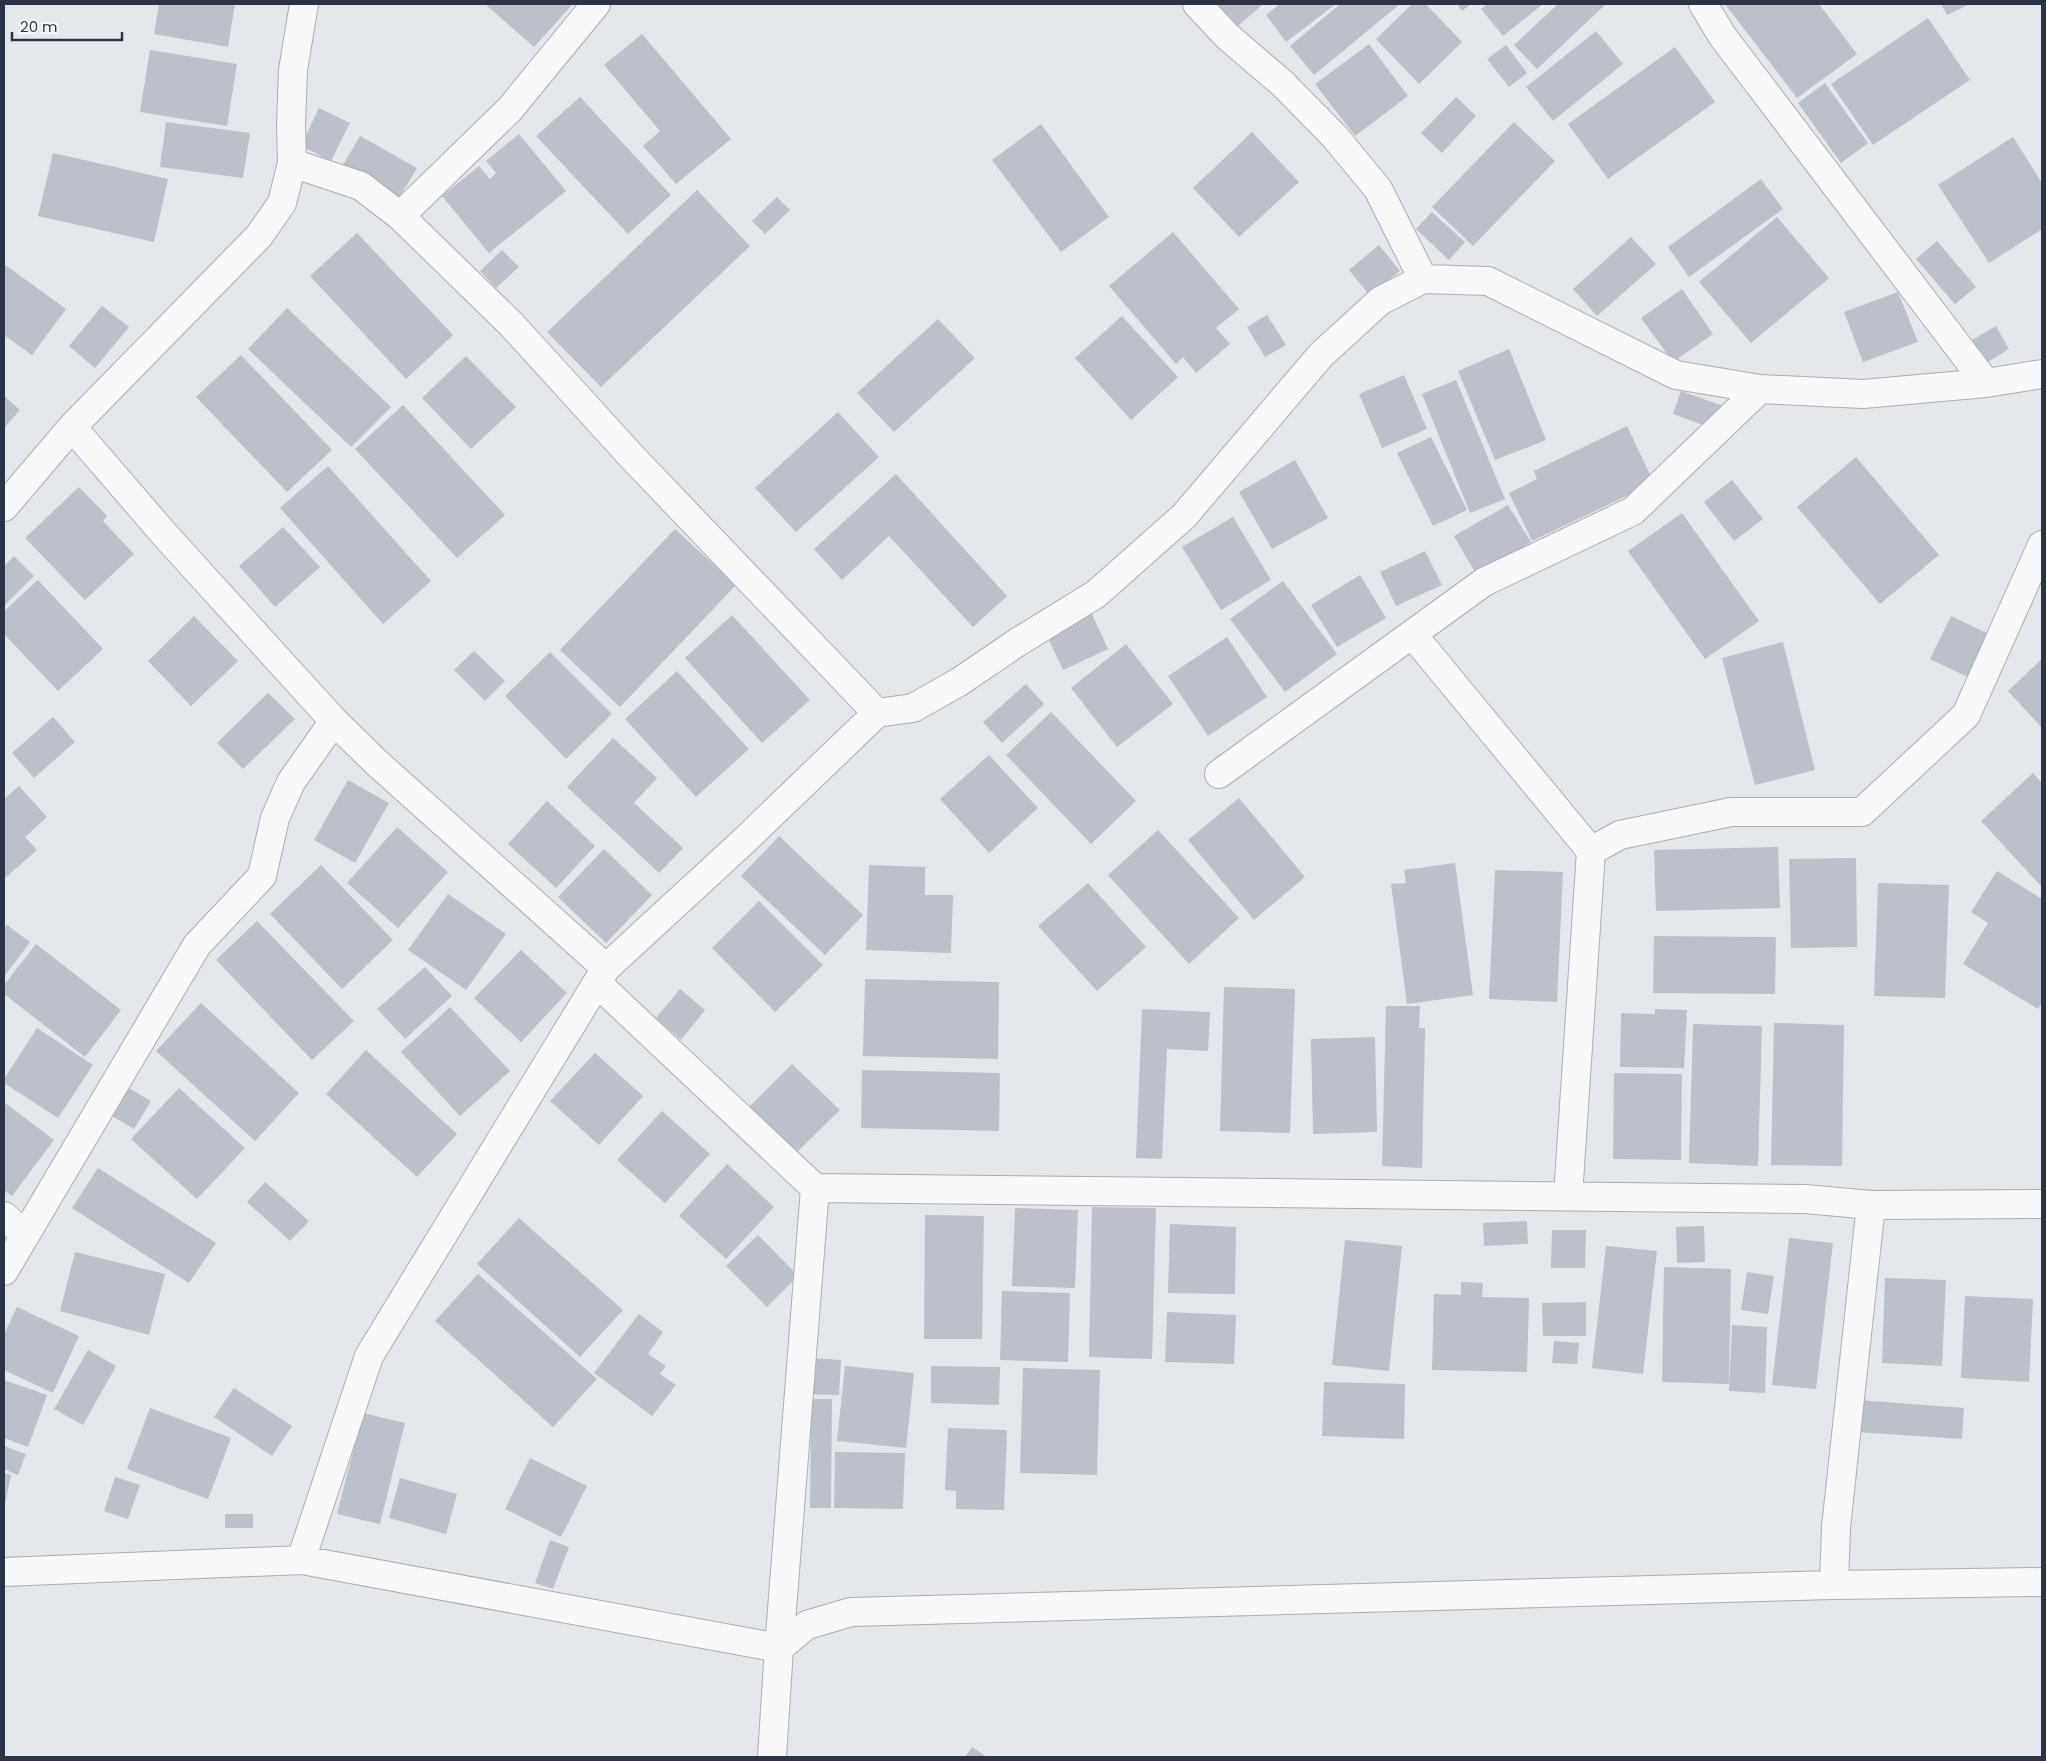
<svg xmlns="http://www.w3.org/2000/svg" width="2046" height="1761" viewBox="0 0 2046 1761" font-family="Poppins,sans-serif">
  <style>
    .building { fill: #bbc0ca }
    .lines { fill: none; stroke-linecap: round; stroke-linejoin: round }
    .minor-casing { stroke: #a9aeb7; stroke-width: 30 }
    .minor { stroke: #f7f8fa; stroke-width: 28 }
  </style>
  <rect width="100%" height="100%" fill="#e4e7ec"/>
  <path class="building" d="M159,4h76l-7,43 -74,-13z
    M485,4h86l1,1 -38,42z
    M1217,4h46l-25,22z
    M1280,4h56l-50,38 -20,-27z
    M1340,4h60l-86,71 -24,-29z
    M1412,4h14l36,38 -43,42 -43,-45z
    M1457,4h14l-9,7z
    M1488,4h55l-40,32 -22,-27z
    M1558,4h48l-69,65 -23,-24z
    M1725,4h94l38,50 -60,44z
    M1941,4h29l-23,11z
    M1928,18l42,62 -97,65 -42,-61z
    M1596,31l27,33 -70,57 -27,-34z
    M642,34l89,105 -55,45 -33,-38 17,-15 -56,-66z
    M1369,44l39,52 -53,40 -40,-52z
    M1506,45l21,28 -18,14 -22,-28z
    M1675,47l40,55 -107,77 -40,-55z
    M150,50l87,14 -10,62 -87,-14z
    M1825,83l43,60 -27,20 -43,-60z
    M580,97l91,98 -43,39 -92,-98z
    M1456,97l20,19 -34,37 -21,-20z
    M319,108l31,15 -19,38 -30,-15z
    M166,122l84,11 -7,45 -83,-11z
    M1514,122l41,39 -82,85 -41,-39z
    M1041,124l68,93 -48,35 -69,-92z
    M1252,132l47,50 -60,55 -46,-49z
    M519,134l47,57 -77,62 -47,-57 37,-30 11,13 6,-6 -10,-12z
    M360,136l57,32 -18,30 -56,-33z
    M2013,137l29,46v46l-53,34 -51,-78z
    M53,153l115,26 -14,63 -116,-26z
    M1761,179l22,30 -94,68 -21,-30z
    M697,190l53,56 -149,141 -54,-55z
    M777,197l13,13 -25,24 -13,-13z
    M1432,212l33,30 -16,18 -33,-31z
    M1777,217l52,61 -78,65 -52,-61z
    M1173,232l66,77 -23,19 14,16 -34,29 -13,-16 -7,7 -67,-78z
    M357,233l96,102 -47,44 -96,-103z
    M1631,237l25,27 -59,52 -24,-27z
    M1937,241l39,46 -21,17 -39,-45z
    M1379,245l21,26 -30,25 -21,-26z
    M502,250l17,17 -23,21 -16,-17z
    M4,264l62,45 -34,46 -28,-20z
    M1682,289l31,45 -40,28 -32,-44z
    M1898,292l20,50 -55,20 -19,-50z
    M102,306l27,21 -34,41 -26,-22z
    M287,308l104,99 -40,40 -103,-98z
    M1267,315l19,30 -21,12 -18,-30z
    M1122,316l56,61 -47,43 -56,-62z
    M938,319l37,39 -81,74 -37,-39z
    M1996,326l13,23 -28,17 -14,-23z
    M1509,349l37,91 -51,20 -37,-89z
    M241,355l91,95 -45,42 -91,-95z
    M466,356l50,51 -45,42 -49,-51z
    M1404,375l23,54 -45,19 -23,-54z
    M1456,380l49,119 -35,14 -48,-119z
    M1681,391l45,16 -9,23 -44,-16z
    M4,396l16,14 -16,18z
    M403,405l102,110 -48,43 -102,-109z
    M838,412l41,45 -83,75 -41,-44z
    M1627,426l27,57 -122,58 -23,-48 28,-14 -3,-8z
    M1431,437l36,73 -34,16 -36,-73z
    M1856,457l83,98 -59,49 -83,-97z
    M1295,460l33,58 -56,31 -33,-57z
    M328,466l103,115 -48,43 -103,-116z
    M896,474l111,122 -34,31 -84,-91 -47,44 -28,-31z
    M1732,480l31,39 -29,22 -30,-39z
    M79,487l28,29 -4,5 31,33 -49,46 -60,-62z
    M1508,505l23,37 -55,32 -22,-38z
    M1682,513l77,108 -54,38 -77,-108z
    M1233,517l38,63 -50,30 -39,-63z
    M283,527l37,40 -45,40 -36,-41z
    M675,529l61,56 -116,122 -60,-57z
    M1425,551l17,34 -46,21 -16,-34z
    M14,556l20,20 -30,30v-40z
    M1360,575l26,43 -49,29 -26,-42z
    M38,580l65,69 -45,42 -54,-57v-23z
    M1283,581l54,73 -52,38 -55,-73z
    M1092,614l16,35 -45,21 -16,-34z
    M732,615l78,85 -48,43 -77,-85z
    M194,616l44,45 -47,45 -43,-45z
    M1951,616l46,22 -21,43 -46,-22z
    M1227,637l40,60 -59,39 -40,-60z
    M1783,642l32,128 -60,15 -33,-127z
    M1126,644l47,60 -56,43 -46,-59z
    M474,651l31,30 -20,20 -31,-31z
    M550,652l62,62 -46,45 -61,-63z
    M2042,659v69l-34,-37z
    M677,671l72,78 -53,48 -71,-78z
    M1026,684l18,20 -42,39 -19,-21z
    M268,693l27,26 -52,50 -26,-26z
    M1051,712l85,89 -45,43 -85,-89z
    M53,717l22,25 -41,36 -22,-25z
    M613,738l44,40 -23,25 49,45 -24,25 -92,-86z
    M989,755l49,53 -49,45 -49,-54z
    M2033,773l9,10 -1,103 -60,-65z
    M348,780l41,23 -34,60 -41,-23z
    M19,786l28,31 -22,20 12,13 -32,28 -1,-2v-77z
    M1239,798l66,79 -51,43 -66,-80z
    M547,801l48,45 -39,42 -48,-44z
    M397,827l51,45 -50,56 -51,-45z
    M1158,830l81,88 -50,46 -81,-89z
    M779,836l84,79 -38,40 -84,-79z
    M1778,847l2,61 -124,3 -2,-61z
    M604,849l48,46 -46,48 -48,-46z
    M1856,858l1,89 -66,1 -2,-89z
    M1455,863l18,132 -66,9 -16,-120 15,-1 -2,-13z
    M321,865l72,75 -51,49 -72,-75z
    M869,865l56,2v28h28l-2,58 -85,-3z
    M1495,870l68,2 -6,130 -68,-3z
    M1997,871l45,28v103l-4,7 -75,-45 25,-41 -17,-11z
    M1088,883l58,64 -49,44 -59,-65z
    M1878,883l71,2 -4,113 -71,-2z
    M448,894l58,40 -40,56 -58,-40z
    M759,901l64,64 -48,47 -63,-64z
    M257,921l97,100 -42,39 -96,-100z
    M7,925l23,17 -26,35v-48z
    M1654,936l122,1 -1,57 -122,-1z
    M36,944l85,66 -36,47 -81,-63v-9z
    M521,950l46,43 -46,49 -47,-44z
    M425,967l27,29 -47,43 -28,-30z
    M865,979l134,3 -1,77 -135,-3z
    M1224,987l71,2 -5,144 -70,-2z
    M680,989l25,21 -24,30 -25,-22z
    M201,1003l98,90 -44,48 -99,-90z
    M1386,1006h34l-1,22h6l-3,140 -40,-2z
    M450,1007l60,64 -50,45 -59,-64z
    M1142,1009l68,3 -2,39 -41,-2 -5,110 -26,-1z
    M1655,1009l32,1 -3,58 -64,-1 1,-54 34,1z
    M1774,1023l70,2 -2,141 -71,-1z
    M1693,1024l69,2 -4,140 -69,-3z
    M37,1028l56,37 -35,53 -54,-35v-4z
    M1375,1037l2,95 -64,2 -2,-95z
    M366,1050l91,84 -40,43 -91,-83z
    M595,1053l48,43 -44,49 -49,-44z
    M792,1064l48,46 -46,45 -47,-46z
    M862,1070l138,3 -1,58 -138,-3z
    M1614,1073l68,1 -1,86 -68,-1z
    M127,1087l24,14 -17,28 -24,-14z
    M179,1088l66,60 -48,51 -66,-60z
    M4,1102l50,38 -42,56 -8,-6z
    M662,1111l48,43 -45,49 -48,-43z
    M727,1164l47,43 -48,52 -47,-43z
    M98,1168l118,75 -27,40 -117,-75z
    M265,1182l44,39 -19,20 -43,-39z
    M1092,1207l64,1 -4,151 -63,-2z
    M1015,1208l63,2 -3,78 -63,-2z
    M925,1215l59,1 -2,123h-58z
    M519,1218l104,92 -43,47 -103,-93z
    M1527,1221l1,23 -44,2 -1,-23z
    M1170,1224l66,3 -1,67 -67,-1z
    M1704,1226l1,36 -28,1 -1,-36z
    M1552,1230h34l-1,38h-34z
    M758,1235l40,41 -31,31 -41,-41z
    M1789,1238l44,5 -17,146 -44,-4z
    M1345,1240l57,6 -13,125 -57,-6z
    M1606,1246l51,5 -14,123 -51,-6z
    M75,1252l90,22 -16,61 -89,-24z
    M1664,1267l67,2 -2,115 -67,-2z
    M1747,1272l27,4 -6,38 -27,-4z
    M478,1274l119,105 -44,48 -118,-106z
    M1885,1278l61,2 -4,86 -60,-3z
    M1461,1282l22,1 -1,14 47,1 -2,74 -95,-2 2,-76 27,1z
    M1002,1291l68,2 -2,69 -68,-2z
    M1965,1296l68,3 -4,83 -68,-4z
    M1586,1302v34h-43l-1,-33z
    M17,1307l62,29 -26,57 -49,-23v-36z
    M1167,1312l69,3 -2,49 -69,-2z
    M639,1314l24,18 -15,22 18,12 -6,8 16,11 -24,31 -58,-43z
    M1732,1325l35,2 -2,66 -36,-2z
    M1554,1341l25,2 -2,21 -25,-1z
    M88,1350l28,16 -33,59 -29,-16z
    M810,1358l31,2 -2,35 -31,-1z
    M845,1366l69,7 -8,75 -69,-7z
    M931,1366l69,1 -1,38 -68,-2z
    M1023,1368l77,2 -3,105 -77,-2z
    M4,1380l43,15 -19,52 -24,-9z
    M1324,1382l81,2 -1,55 -82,-3z
    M234,1388l58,38 -20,30 -58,-39z
    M811,1399h21l-1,109h-21z
    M1859,1400l105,8 -2,31 -105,-7z
    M150,1408l81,30 -23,61 -81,-30z
    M363,1413l42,10 -25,101 -43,-10z
    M948,1428l59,2 -3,80 -48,-1v-18l-11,-1z
    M4,1446l22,8 -8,21 -14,-6z
    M835,1452l70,1 -2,56 -69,-1z
    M530,1458l57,28 -26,51 -56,-28z
    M4,1473l7,2 -6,29h-1z
    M115,1477l25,8 -12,34 -24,-8z
    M400,1478l57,16 -11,40 -57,-16z
    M225,1514h28v14h-28z
    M550,1540l19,7 -16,42 -18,-6z
    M972,1747l15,10h-22z"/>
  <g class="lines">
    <g class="minor-casing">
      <path id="minor" d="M1197,4l30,32 56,48 52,53 43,52 45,90
        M1703,4l20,33 263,346
        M292,163l69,23 39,30 112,109 121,133 244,255 36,-5 46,-26 59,-40 78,-48 88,-78 137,-161 59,-54 43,-22 65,2 188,94 84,14 103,5 123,-11 56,-9
        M400,216l110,-107 86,-105
        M72,427l93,108 169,186 43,42 229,205
        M4,507l68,-80 187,-191 23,-33 10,-40 -1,-38 2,-55 11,-66
        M1412,634l179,217
        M1219,774l265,-192 149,-71 127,-122
        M597,983l218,205 -36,460 28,-23 44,-13 983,-27 208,-3
        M815,1188l990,11 66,6 171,-1
        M1568,1196l23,-345 29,-16 111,-23h131l104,-97 76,-170
        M4,1216l21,19
        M4,1271l193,-326 65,-69 13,-58 16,-36 43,-61
        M301,1560l68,-204 237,-388 139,-128 132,-127
        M4,1572l298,-12 477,88 -7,109
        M1834,1585l2,-58 35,-322"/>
    </g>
    <use href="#minor" class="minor"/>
  </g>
  <rect width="2046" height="1761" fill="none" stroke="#2b3445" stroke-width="10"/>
  <path d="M12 32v8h110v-8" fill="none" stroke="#2b3445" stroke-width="2.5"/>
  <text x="20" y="32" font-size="15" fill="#2b3445" stroke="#f4f6f9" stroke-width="4" paint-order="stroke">20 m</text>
</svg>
